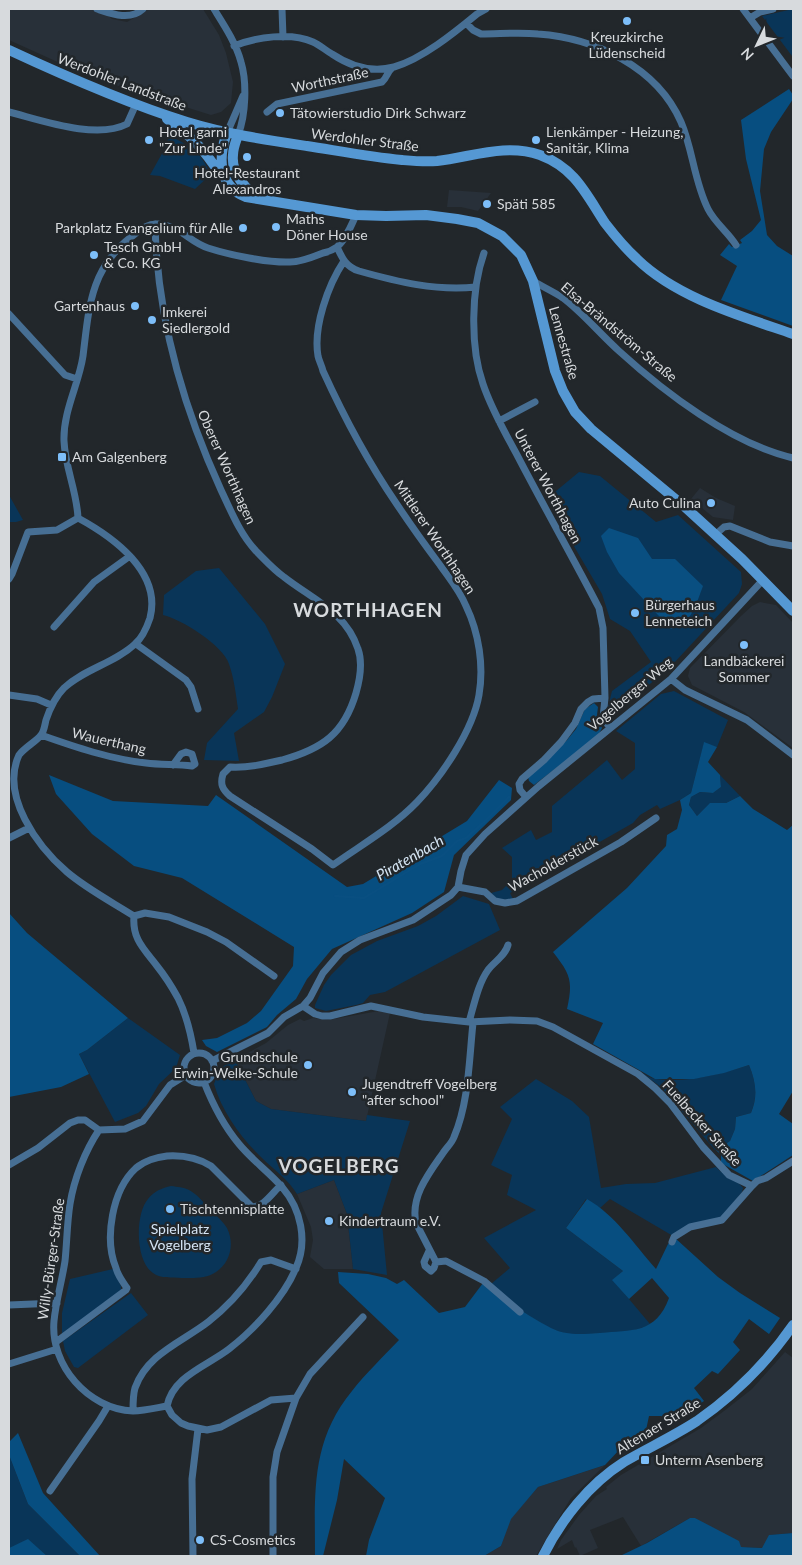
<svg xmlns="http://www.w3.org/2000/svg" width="802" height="1565" viewBox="0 0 802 1565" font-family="Lato,sans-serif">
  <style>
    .built { fill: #283039 }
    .green { fill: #093558 }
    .forest { fill: #074e80 }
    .water { fill: #094f81 }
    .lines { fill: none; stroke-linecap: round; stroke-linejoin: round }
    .stream { stroke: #094f81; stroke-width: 2.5 }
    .street { stroke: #476f94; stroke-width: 7 }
    .secondary { stroke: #5598d3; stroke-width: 10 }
    .poi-dot { fill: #7dbef9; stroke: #22272b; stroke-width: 2 }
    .labels { text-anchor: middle; stroke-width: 5; stroke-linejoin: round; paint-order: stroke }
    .poi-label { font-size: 14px; fill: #d7dadd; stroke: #22272b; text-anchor: start }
    .street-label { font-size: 14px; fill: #d7dadd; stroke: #22272b }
    .park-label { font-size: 14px; fill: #d4e4f4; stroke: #22272b }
    .water-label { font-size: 15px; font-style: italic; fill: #d5e5f4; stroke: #22272b }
    .district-label { font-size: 19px; font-weight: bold; letter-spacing: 1px; fill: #d7dadd; stroke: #22272b }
  </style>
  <rect width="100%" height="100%" fill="#22272b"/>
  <path class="built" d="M9,9h93l10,10 15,3 22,-13h54l16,26 7,18 7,29 -2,21 -10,9 -10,3 -118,-37 -84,-38z
    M449,190l42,3 -13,18 -17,-4h-14z
    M700,488l16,10 19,8 -2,14 -20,-3 -22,-18z
    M760,602l16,3 17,18v125l-49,-36 -52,-27 -4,-9 2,-8 51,-52 11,-10z
    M379,1011l11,2 -24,108 -95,-12 -15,-8 -21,-41 31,-17 22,-18 12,-6 4,2 9,-3 15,2z
    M334,1180l13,34 6,55h-29l-14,-12 3,-17 -2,-13 -14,-33z
    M785,1352l8,6v175l-23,2 -7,13 -22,-1 -46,-29h-5l-49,28 -18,-29 -33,13 8,18 -18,8 -4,-9 -1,1 -3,-8 -15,9 4,-9 18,-25 17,-19 11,-7 -1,-2 15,-12 80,-47 23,-17 28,-22z
    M605,1465l-34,33 -35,58h-52l17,-10 9,-27 28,-32z"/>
  <path class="green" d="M793,9v47h-1l-30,-40z
    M169,136c19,8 35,18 41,39l-15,14 -35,-13 -10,-1 14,-25z
    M579,472l21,4 56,46 22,-7 63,57 1,12 -3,9 -66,71 -60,52 -5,-9 4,-16 39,-29 -21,-31 -20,-12 -8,-25 -44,-75 -8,-23z
    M9,495l14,25 -7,2h-7z
    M219,568l46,56 20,40 -13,33 -8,15 -30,21 5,28 -35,-1 3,-17 31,-34c-2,-14 -4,-31 -9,-45 -6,-19 -48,-45 -66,-49l1,-20 32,-24z
    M674,691l54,29 -11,27 -13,-4 -13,50 -11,7 -20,9 -3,-4 -17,10 -7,8 -123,70 3,6 -15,1 -7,-7 11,-3 10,-10v-23l-10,-9 29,-18 5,10 16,-8v-26l55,-46 15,20 13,-11v-26l-19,-12 45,-37z
    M720,775l20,21 -14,7 -16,1 -13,12 -8,-11 2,-8 9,-5 13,1 8,-6z
    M463,896l26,8 11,26 -115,62 -15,3 -7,8 -7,2 -30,6 -11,-3v-3l9,-20 7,-10 20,-20 26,-14 41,-15 18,-10z
    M128,1018l52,37 -4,13 -17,16 -13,22 -8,7 -23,9 -36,-68 8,-4z
    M235,1060l21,41 15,8 95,12 1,-6 43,6 -29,92 6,62 -34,-6 -6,-55 -13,-34 -37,14c-9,-15 -23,-24 -35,-36 -21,-20 -40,-46 -48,-74l6,-16z
    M749,1065c7,17 9,30 2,48l-15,4 -1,12 -5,12 -15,9 -54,-63 -22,-16c5,3 12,8 18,8 29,4 65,-5 92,-14z
    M536,1079l36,22 17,16 12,71 25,-4 29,-1 61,-16c8,9 22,13 27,21l-1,4 -22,27 -47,17 -63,-37 -10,9 -14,-9 -20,29 57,43 -10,9 37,44c-16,9 -31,8 -48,9 -9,0 -18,3 -27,2 -32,-3 -61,-30 -84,-51l19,-16 -26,-30 52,-28 -29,-15 5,-20 -21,-10 21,-46 -12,-12z
    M171,1186c7,1 12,1 18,4 8,4 14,12 20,18 6,7 14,13 18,20 8,16 3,35 -11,44 -10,7 -22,6 -34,6 -10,-1 -21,1 -29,-5 -18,-12 -18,-59 -5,-74 6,-8 14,-11 23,-13z
    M113,1269l8,17v5l-59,44v-22l8,-34z
    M131,1293l17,22 -70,53 -4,-1 -9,-16 -2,-10z
    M9,1455l19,49 52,52h-33l-19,-16 -19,8z"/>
  <path class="forest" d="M789,89l4,6v4l-22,33 -7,17 -4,42 7,44 10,11 16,10v70l-72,-26 16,-34 -17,-11 9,-11 3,3 10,-4 -2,-3 12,-9 9,-11 -15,-61 -5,-39z
    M594,703l4,4 -1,8 5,13 -4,8 -64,49 -5,-4 -1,-4 39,-37 9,-11 9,-20z
    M704,742l13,5 -9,15 12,13 1,12 -8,6 -13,-1 -9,5 -2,8 8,11 13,-13h16l14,-7 13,13 34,21 6,-5v266l-14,23 14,10v31l-40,26 -32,-18v-8l-5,-5 14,-9 5,-12 1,-12 15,-4c7,-17 5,-31 -2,-48l-25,8 -30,6h-39l-62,-35 10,-21 -36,-14c6,-28 4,-34 -14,-57l74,-64 39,-42 1,-11 10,-6 5,-19 -2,-10 11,-7z
    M49,775l64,26 95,5 8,-11 131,92 16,-3 104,-63 32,-41 13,8 -1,12 -57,55 -10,37 -32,21 -80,36 -25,30 -11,20 -19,16 -10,12 -50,25 -11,-6 -4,-6 15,-2 30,-15 14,-12 32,-45 1,-19 -112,-69 -48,-12 -42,-32 -36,-40z
    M9,913l18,20 101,85 -41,32 -8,4 10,20 -28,13 -52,10z
    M587,1199c28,16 47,45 69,70l12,-25 7,-6 43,39 22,16 40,25 -11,16 -20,-15 -16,23 7,8 -22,24 -6,-3 -18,17 10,13 -31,21 -12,-6h-12l-4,19 -24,13 -16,17 -67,22 -27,32 -10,27 -17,10h-118l3,-16 16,-42 -41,-39 -7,41 -14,56h-8c0,-61 -5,-114 37,-165 14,-18 31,-34 47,-51l-60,-57 -1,-11 30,2 18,4 11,6 7,-4 35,33 26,-6 18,-24c22,17 44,32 68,45 16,8 31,6 49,5 31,-3 56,1 69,-35l-17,-20 -23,21 -17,-19 11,-9 -57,-43z
    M18,1433l25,60 57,63h-20l-52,-52 -19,-49v-13z
    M690,1518h5l44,23 2,6 21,1 7,-13 24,-2v23h-173l27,-13z
    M28,1539l19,17h-38v-8z"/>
  <path class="water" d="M609,528l29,10 14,21h23l28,27c-7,18 -11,38 -32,43l-52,-56 -12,-21 -6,-16z"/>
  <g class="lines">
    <path class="stream" d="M335,896l29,2 56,-34 22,-8 15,-15 9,-3 17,-15 26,-26"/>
    <path class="street" d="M97,9c15,5 33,12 46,0
      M214,9c10,16 22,34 27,53 6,20 5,53 -3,73
      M282,9l1,28
      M743,9l50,67
      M750,18l10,-6 13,-3
      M466,23l7,7 8,4c19,0 38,-2 57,0 57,4 119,33 143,88 12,28 13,59 27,87 7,14 20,23 28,36
      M234,46c22,-9 57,-14 79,-4 7,3 12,8 19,12 18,12 40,19 62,13 28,-8 60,-34 83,-53l9,-5
      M9,112c32,8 87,28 118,12l9,-20
      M267,112l10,-8 105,-22c5,-4 5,-10 10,-14
      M227,133l16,-37
      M155,224c2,91 28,183 66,266 10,21 19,44 35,61 9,9 18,19 28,26 28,22 62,35 74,72 5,14 2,30 -2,44 -12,41 -34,56 -74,67 -17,4 -34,8 -52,7l-7,7c-3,10 -1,15 7,22l82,53 21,16c28,-20 60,-38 84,-63 25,-26 56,-72 62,-107 5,-29 0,-62 -13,-89 -6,-15 -17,-28 -26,-41 -15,-20 -30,-41 -44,-62 -28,-41 -52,-86 -73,-132 -1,-5 -4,-10 -5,-15 -5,-29 10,-71 26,-95
      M337,247c5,11 9,20 22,24 39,11 76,20 117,16
      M484,253c-13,36 -14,94 -1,131 8,24 21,47 33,69 27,52 56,103 83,155l4,20 2,70 -2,20 7,10
      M533,281c10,6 21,11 30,17 20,15 37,36 56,53 45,41 113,93 174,107
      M9,314l56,61 12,4
      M499,421l36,-19
      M78,518c35,19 84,54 72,100 -3,9 -8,20 -15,26 -20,19 -51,25 -71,44 -9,9 -14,20 -18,32 -1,4 -2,12 -5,15 -4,6 -16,12 -22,20 -19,41 19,92 48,117 20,17 45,30 67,44 -2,23 10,33 23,50 8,10 15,21 21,32 9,18 13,36 16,55
      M78,518c-1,-26 -13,-51 -14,-77 -1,-30 15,-57 19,-85 6,-48 7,-87 48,-119 8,-6 16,-14 27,-13 23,2 31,18 50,24 22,7 60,15 82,14 11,0 23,-5 33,-9 5,-1 10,-3 14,-6 9,-8 14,-21 19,-32
      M715,535l9,-8 6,-1 40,16 23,4
      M9,579l3,-5 16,-42 29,-2 21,-12
      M54,627l40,-45 36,-26
      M136,644l50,36 5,7 7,22
      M671,679l14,11 62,30 46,35
      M9,695l28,4 14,6
      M41,735c34,12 69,24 105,28 15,2 31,1 46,3l3,-2 -3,-10 -6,-2 -5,2 -8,11
      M526,797l-6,-7 -1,-6 3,-5 22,-19 17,-18 14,-19 6,-14 7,-7 5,-3 12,-1
      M9,838l20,-10
      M458,887l27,5 10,9 10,2 12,-2 104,-59 35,-24
      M134,916l11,-3 24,4 38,15 19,10 48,34
      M303,1006l12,8 7,2h8l41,-10 52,11 46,5 41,-2 27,1 16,6 85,47 17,14 15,15 33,44 26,28 23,11 5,-5 9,-3 27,-17
      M469,1022c5,-17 9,-38 19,-52 7,-9 17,-14 20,-25
      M184 1068a15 15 0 1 1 30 0a15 15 0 1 1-30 0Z
      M212,1061l56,-28 16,-16 19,-11 7,-8 13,-25 18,-21 19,-12 53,-20 38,-25 7,-8 3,-16 5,-16 19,-21 54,-48 132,-107 92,-99
      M99,1130c-14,21 -25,49 -29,74 -3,19 -3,38 -5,57 -3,20 -9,39 -11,60 -4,44 34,88 79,90 11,0 23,-3 34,-5
      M9,1165l29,-17 32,-25 8,-3h7l14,10 26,-1 18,-8 27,-36 16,-10
      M672,1242l2,-5 16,-10 32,-7 30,-34
      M429,1251l-5,11 1,4 6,5 3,-3 2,-6 -20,-39c-6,-26 13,-50 27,-70 4,-6 9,-10 11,-16 15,-35 15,-77 19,-114
      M436,1262l10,-1 38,20 36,31
      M9,1305l48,-2
      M56,1342l70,-52 1,-2c-4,-6 -9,-12 -11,-20 -12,-29 -4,-78 20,-100 8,-7 21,-11 31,-12 16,-1 31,2 44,10l41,41c12,0 20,-14 29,-22
      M9,1364l48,-15
      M167,1406c6,-30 40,-40 62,-57 25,-19 55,-52 67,-81 12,-27 5,-59 -14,-81 -13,-15 -30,-27 -43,-43 -16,-19 -26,-39 -35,-62
      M167,1406l5,9 9,8 7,3 19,4 14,-3 50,-27 25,-2 14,-24 53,-57
      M133,1411c0,-7 0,-16 2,-23 12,-34 47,-46 73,-66 22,-17 39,-37 53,-60l10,-2 25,9
      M50,1491l49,-70 9,-15
      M193,1556l-1,-77 6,-50
      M273,1556v-79l4,-25 19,-54"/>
    <path class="secondary" d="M9,50c58,27 117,53 178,72 39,12 80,18 120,24 32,5 63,11 95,14 12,1 23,2 35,1 35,-4 68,-18 103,-6 35,13 46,39 65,68 10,13 20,25 32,36 40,39 104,57 156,75
      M167,119c25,18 36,29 53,55
      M227,133c-9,24 -9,53 19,64l110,18 30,1 40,-1 31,4 21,4 24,13 19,19 12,26 22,90 8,20 12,21 16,17 94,78 57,52 51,52
      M238,135c-2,6 -5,13 -5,20 -2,18 12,34 26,43
      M543,1556c18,-36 46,-72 81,-94 24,-14 50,-26 73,-41 39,-27 69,-57 96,-96"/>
  </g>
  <g class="poi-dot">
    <circle cx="627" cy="21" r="5"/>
    <circle cx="280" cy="113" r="5"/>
    <circle cx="149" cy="140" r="5"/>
    <circle cx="536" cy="140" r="5"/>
    <circle cx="247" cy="157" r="5"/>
    <circle cx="487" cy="204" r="5"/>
    <circle cx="276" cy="227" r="5"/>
    <circle cx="243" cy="228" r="5"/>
    <circle cx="94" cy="255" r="5"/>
    <circle cx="135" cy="306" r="5"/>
    <circle cx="152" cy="320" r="5"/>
    <rect x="57" y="452" width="10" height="10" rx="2.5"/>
    <circle cx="711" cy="503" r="5"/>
    <circle cx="635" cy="613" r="5"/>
    <circle cx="744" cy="645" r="5"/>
    <circle cx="308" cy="1065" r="5"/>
    <circle cx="352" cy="1092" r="5"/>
    <circle cx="170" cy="1209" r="5"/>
    <circle cx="329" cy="1221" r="5"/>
    <rect x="640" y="1455" width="10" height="10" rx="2.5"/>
    <circle cx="200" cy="1540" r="5"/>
  </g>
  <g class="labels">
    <g class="poi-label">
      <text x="627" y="42" text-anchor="middle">Kreuzkirche<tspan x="627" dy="16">Lüdenscheid</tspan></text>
      <text x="290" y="118">Tätowierstudio Dirk Schwarz</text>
      <text x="159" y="137">Hotel garni<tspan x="159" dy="16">"Zur Linde"</tspan></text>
      <text x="546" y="137">Lienkämper - Heizung,<tspan x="546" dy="16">Sanitär, Klima</tspan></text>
      <text x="247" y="178" text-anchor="middle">Hotel-Restaurant<tspan x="247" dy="16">Alexandros</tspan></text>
      <text x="497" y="209">Späti 585</text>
      <text x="286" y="224">Maths<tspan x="286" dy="16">Döner House</tspan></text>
      <text x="233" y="233" text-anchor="end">Parkplatz Evangelium für Alle</text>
      <text x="104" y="252">Tesch GmbH<tspan x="104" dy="16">&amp; Co. KG</tspan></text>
      <text x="125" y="311" text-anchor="end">Gartenhaus</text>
      <text x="162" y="317">Imkerei<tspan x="162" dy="16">Siedlergold</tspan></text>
      <text x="72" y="462">Am Galgenberg</text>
      <text x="701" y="508" text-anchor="end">Auto Culina</text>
      <text x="645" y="610">Bürgerhaus<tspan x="645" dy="16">Lenneteich</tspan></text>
      <text x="744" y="666" text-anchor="middle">Landbäckerei<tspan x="744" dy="16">Sommer</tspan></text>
      <text x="298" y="1062" text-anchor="end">Grundschule<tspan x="298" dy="16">Erwin-Welke-Schule</tspan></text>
      <text x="362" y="1089">Jugendtreff Vogelberg<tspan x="362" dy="16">"after school"</tspan></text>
      <text x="180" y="1214">Tischtennisplatte</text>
      <text x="339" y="1226">Kindertraum e.V.</text>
      <text x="655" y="1465">Unterm Asenberg</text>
      <text x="210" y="1545">CS-Cosmetics</text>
    </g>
    <g class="street-label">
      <text transform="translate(330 80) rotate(-12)" y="5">Worthstraße</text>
      <text transform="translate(122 82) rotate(21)" y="5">Werdohler Landstraße</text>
      <text transform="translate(365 140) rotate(7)" y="5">Werdohler Straße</text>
      <text transform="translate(619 332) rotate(40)" y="5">Elsa-Brändström-Straße</text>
      <text transform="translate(564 343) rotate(74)" y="5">Lennestraße</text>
      <text transform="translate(227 467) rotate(66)" y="5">Oberer Worthhagen</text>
      <text transform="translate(548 486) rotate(62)" y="5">Unterer Worthhagen</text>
      <text transform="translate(435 537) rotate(56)" y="5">Mittlerer Worthhagen</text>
      <text transform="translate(630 694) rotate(-40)" y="5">Vogelberger Weg</text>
      <text transform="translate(109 741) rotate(13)" y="5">Wauerthang</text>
      <text transform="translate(553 864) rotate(-29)" y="5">Wacholderstück</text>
      <text transform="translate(702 1123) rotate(48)" y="5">Fuelbecker Straße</text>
      <text transform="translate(51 1259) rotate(-82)" y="5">Willy-Bürger-Straße</text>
      <text transform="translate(658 1426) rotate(-31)" y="5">Altenaer Straße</text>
    </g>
    <g class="park-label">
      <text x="180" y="1234">Spielplatz<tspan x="180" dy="16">Vogelberg</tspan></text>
    </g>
    <g class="water-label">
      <text transform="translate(410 858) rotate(-30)" y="5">Piratenbach</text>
    </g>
    <g class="district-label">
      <text x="368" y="617">WORTHHAGEN</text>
      <text x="339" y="1173">VOGELBERG</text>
    </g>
  </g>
  <rect width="802" height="1565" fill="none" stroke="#d7dadd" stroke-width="20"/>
  <g transform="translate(757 45) rotate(227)" stroke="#22272b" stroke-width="4" paint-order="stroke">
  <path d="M0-4L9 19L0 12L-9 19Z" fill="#d7dadd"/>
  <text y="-8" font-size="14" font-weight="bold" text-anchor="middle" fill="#d7dadd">N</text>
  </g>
</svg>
